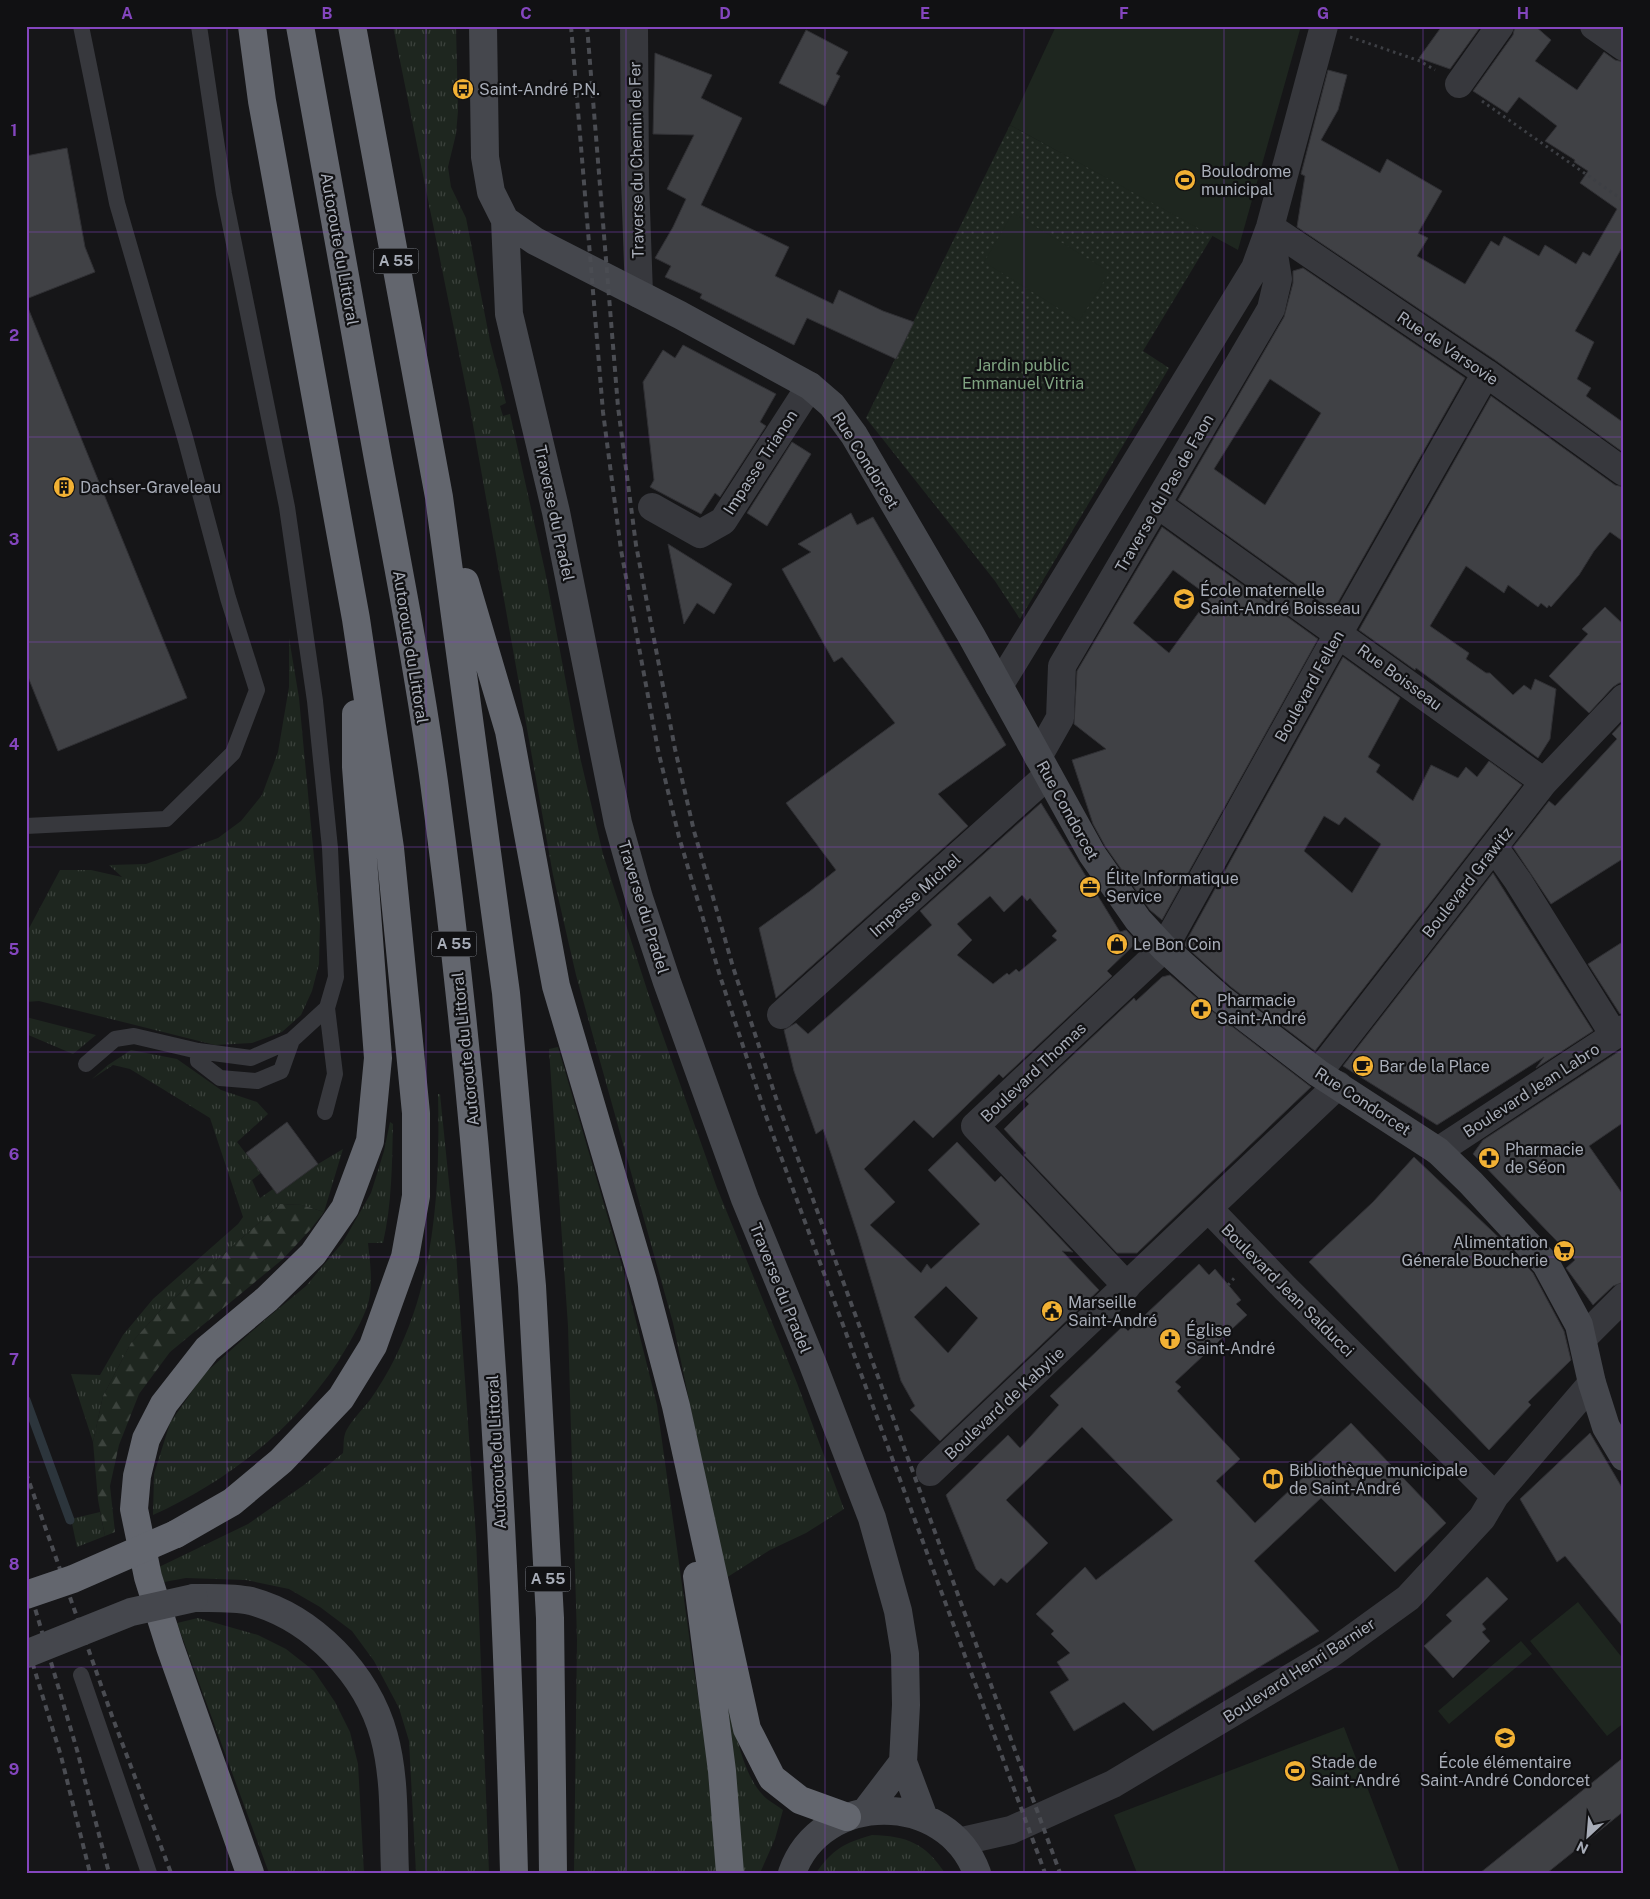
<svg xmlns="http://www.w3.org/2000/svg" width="1650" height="1899" viewBox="0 0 1650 1899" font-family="'Public Sans',sans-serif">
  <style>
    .grass { fill: url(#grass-tufts) }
    .forest { fill: url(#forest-firs) }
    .park { fill: url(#park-dots) }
    .pitch { fill: #1e261f }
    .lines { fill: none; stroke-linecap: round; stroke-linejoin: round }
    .stream { stroke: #2c353c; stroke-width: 9 }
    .building { fill: #404145; stroke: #303034; fill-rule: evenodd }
    .path { stroke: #3d3f44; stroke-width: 3; stroke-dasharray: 2.5 4; stroke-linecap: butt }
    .lane { stroke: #37383d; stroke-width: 16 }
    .street { stroke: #37383d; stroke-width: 28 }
    .secondary { stroke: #45474d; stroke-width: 28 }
    .highway { stroke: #63666e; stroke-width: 28 }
    .rail { stroke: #4a4c52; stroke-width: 4; stroke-dasharray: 6 5; stroke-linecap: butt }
    .secondary-bridge { stroke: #45474d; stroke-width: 28 }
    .highway-bridge { stroke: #63666e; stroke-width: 28 }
    .grid { fill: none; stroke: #8446be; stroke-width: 1; stroke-opacity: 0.55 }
    .labels { text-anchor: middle; stroke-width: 4.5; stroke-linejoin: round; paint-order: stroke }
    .shield { fill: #111113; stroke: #7b7e86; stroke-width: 1 }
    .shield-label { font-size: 15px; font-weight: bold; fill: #a8adb8 }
    .poi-label { font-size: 16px; fill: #a8adb8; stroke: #111113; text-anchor: start }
    .street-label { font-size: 16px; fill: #a8adb8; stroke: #111113 }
    .park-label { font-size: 16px; fill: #7fa381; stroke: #111113 }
    .neatline { fill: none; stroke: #8446be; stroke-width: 2 }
    .grid-label { font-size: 16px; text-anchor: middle; font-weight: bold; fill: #8446be }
  </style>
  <defs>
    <pattern id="grass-tufts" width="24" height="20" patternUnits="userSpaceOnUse" patternTransform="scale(1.25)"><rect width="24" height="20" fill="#1e261f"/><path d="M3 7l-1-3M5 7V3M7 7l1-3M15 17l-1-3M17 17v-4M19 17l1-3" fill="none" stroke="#3c433d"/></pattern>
    <pattern id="forest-firs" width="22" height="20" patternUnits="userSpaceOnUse" patternTransform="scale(1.25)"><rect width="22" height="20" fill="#1e261f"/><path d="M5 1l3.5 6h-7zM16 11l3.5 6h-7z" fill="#3c433d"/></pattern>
    <pattern id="park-dots" width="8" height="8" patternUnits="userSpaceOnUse" patternTransform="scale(1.25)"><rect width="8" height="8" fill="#1e261f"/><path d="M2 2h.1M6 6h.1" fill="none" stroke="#3c433d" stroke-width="1.8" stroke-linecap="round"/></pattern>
  </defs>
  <rect width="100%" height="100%" fill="#161618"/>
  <path class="grass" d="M393,26h63l2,85 -2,23 -8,33 3,20 15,31 24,123 16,62 -6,3 3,10 7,-2 35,157 35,186 23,97 49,151 65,183 80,195 47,126 -38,24 -36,17 -44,28 -53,-255 -97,-348 -23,-100 -83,-467z
    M289,638l10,60 21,223 -1,43 -7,27 -11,24 -19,17 -30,11 -37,2 -176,-44 -13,1v-68l34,-64h31l31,7 -13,-12 37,-1 72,-26 23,-17 21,-26 16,-43 11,-65z
    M26,1017l70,18 -23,19 -47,-20z
    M558,1047l65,222 34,136 36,259 22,139 4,70h-145l3,-233 -9,-314 -19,-277z
    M131,1050l46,9 44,31 36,12 11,12 -31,28 24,31 -9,7 8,18 13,-9 4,5 41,-30 25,-15 -19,63 -22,-7 -22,-1 -119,106 -30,33 -28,53 -10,46 -22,-68 29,1 23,-40 30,-36 85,-75 5,-7 -33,-99 -80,-49 -17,-4 -21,14 16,-14z
    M438,1094h2l16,158 20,285 13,336h-73l-7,-132 -10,-33 -25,-47 -22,-30 -32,-24 -31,-18 -43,-9 -60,-2 -22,4 -5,-15 89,-43 56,-39 39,-32c1,-6 0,-13 2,-19 3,-10 18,-25 25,-34 9,-13 18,-28 25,-42 41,-82 45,-174 43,-264z
    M390,1122l3,2c-1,40 -1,80 -10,119h-15c2,19 5,38 1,57 -4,16 -13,31 -21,45 -43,76 -116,134 -195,170l1,-41 16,-51 34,-49 62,-55 40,-33 37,-44 28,-49 13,-42z
    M100,1512l5,24 -28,11 -6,-28z
    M198,1618l60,17 28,14 28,22 21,31 15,30 8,32 6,109h-95l-92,-250z
    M729,1706c7,27 15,74 38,93 5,4 11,7 16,11l-8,29 -15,34h-21l-17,-166z
    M872,1835c35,1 53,8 73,38h-129c17,-24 28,-30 56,-38z"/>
  <path class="forest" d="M280,1204l22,1 22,7 -14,18 -27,29 -113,93 -31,42 -20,51 -9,41 5,46 -10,4 -7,-36 -5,-58 10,-46 28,-53 30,-33z"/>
  <path class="park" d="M1010,125l203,110 -70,116 26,17 -149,251 -25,-38 -129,-163z"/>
  <path class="pitch" d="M1056,26h245l-63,224 -228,-125z
    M1013,213l97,59 -31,49 -95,-59z
    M1578,1602l46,58v63l-17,13 -77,-95z
    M1521,1641l11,13 -83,70 -11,-13z
    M1344,1727l56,146h-263l-23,-58z"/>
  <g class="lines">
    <path class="stream" d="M26,1400l44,120"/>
  </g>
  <path class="building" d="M1442,26h39l-31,43 -31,-11z
    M1515,26h20l16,14 -16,21 42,29 27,-38 11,8 9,2v182l-49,87 19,11 -17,37 14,9 -5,8 38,27v30l-129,-93 -198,-133 8,-51 -4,-2 27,-104 19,5 -9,35 -17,30 59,33 7,-14 55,32 -24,42 10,5 -11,18 48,28 26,-43 8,5 5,-10 35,20 6,-11 31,19 7,-12 7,4 27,-47 -37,-26 8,-12 -14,-9 1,-2 -30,-19 12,-15 -38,-29 -12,16 -34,-22 40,-56z
    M806,30l42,22 -12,22 4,2 -15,30 -46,-23z
    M655,53l57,22 -11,23 41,20 -41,87 88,42 -14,29 58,28 6,-14 44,21 31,11 -18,37 -89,-41 -13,27 -94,-47 2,-4 -37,-17 6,-11 -16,-8 18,-31 13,-28 -19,-10 27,-54 -41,-1z
    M67,148l18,99 10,25 -69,27v-143z
    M1303,268l162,110 -132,233 -155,-111 106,-183 9,-34v-12zM1270,379l51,34 -56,92 -51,-36z
    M26,303l161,395 -129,53 -32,-79z
    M683,345l93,49 -16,28 6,4 -46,71 -5,-4 -14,21 -51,-27 4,-7 -11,-98 20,-32 12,8z
    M1491,396l124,89 9,2v55l-14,-10 -16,19 -15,24 -28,32 -2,-2 -2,3 -6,-5 -3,4 -30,-22 -4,8 -38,-27 -36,60 39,27 -3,6 20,14h4l23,22 11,-10 7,5 4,-11 21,10 -6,50 -12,19 -122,-90 -1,2 -56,-40z
    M792,442l19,12 -44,72 -20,-13z
    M851,513l6,12 16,-8 133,228 -68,49 30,32 -192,172 -17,-70 51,-37 26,-21 -50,-67 109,-80 -53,-66 -8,5 -52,-93 29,-17 -13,-8z
    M1162,527l156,112 -156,281 -12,-10 -45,-64 -12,-22 -21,-64 34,-11 -32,-25 3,-53zM1173,570l37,27 -41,56 -36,-30z
    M668,544l64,40 -18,30 -17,-11 -13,21z
    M1605,607l19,18v58h-5l-6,4 -24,26 -40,-37 39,-42 -6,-5z
    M1343,657l57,41 -32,59 12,8 -4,7 37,29 18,-36 27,13 8,-11 11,10 12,-16 33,24 -207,266 -84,-64 -47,-42zM1324,816l15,9 6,-8 36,27 -29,49 -48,-42z
    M1624,721v137l-73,46 -38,-57 36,-46 6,5 62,-67 -5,-5z
    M1041,803l79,129 6,-2 11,12 -30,29 5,5 -109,102 -4,-4 -66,64 -19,-18 -50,49 31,33 -25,23 51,48 6,-9 4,5 49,-45 -52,-54 29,-28 38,40 6,-6 72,76 -11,-1 37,39 -159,151 -30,-31 5,-4 -14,-25 -43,-145 -35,-107 -7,5 -22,-63 -10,-41 12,-7 12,11 101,-89 23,-20 -12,-14zM1022,895l5,6 3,-3 27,33 -5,5 5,4 -38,32 -3,-3 -7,6 -2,-2 -14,11 -36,-29 15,-15 -15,-16 33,-28 14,16zM946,1286l32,32 -30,35 -34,-36z
    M1493,873l100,158 -57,37 8,-11 -107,68 -94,-59z
    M1624,941v72l-4,1 -32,-50z
    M1170,975l42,36 99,76 -174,166h-20l-93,-98 2,-2 -22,-24 25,-25 -4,-4 109,-102 2,3 26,-24z
    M1624,1048v74l-35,24 35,50v86l-11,4 -20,19 -27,-37 9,-8 -102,-106 10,-14z
    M287,1122l31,42 -41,30 -31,-41z
    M1414,1157l97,92 22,24 31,58 7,29 -43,42 3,3 -42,45 -180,-188 64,-60z
    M1199,1264l10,11 6,-6 26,31 -5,4 11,11 -72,67 6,5 -4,4 63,68 -24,22 39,42 57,-54 -5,-5 44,-41 95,100 -51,49 -74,-74 -67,63 65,70 -166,100 -29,-29 -50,29 -24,-39 19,-12 -12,-18 13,-9 -19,-19 3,-3 -18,-17 49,-47 11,13 77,-60 -91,-93 -76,73 42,43 -41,40 -6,-5 -7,8 -18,-17 -30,-74 62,-60 12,13 39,-43 -9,-9 73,-70 5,5z
    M1590,1433l34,58v137l-59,-72 -8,6 -37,-63z
    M1487,1577l21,22 -26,25 4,5 -4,3 8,9 -37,37 -29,-32 28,-25 -6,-6z
    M1624,1757v54l-77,62h-67z"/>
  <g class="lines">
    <path class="path" d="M1350,37l70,24 15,9
      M1482,101l142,100
      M1228,1285l8,-9"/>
    <path class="lane" d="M26,826l140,-7 67,-66 24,-63 -29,-92 -42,-157 -69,-238 -36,-177
      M198,1051v10l22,17 37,3 24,-10 11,-31
      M86,1064l29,-25 19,-3 64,15 53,7 41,-18 35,-32 9,-31 -6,-129 -15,-147 -28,-194 -63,-313 -25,-168
      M325,1112l10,-38 -8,-66
      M81,1675l68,198"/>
    <path class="street" d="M634,26l1,154 4,114
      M1594,26l30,21
      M1459,84l41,-58
      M1270,227l216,146 138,99
      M1157,504l387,278
      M652,507l48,27 23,-13 87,-135
      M999,686l256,-418 15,-41 54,-201
      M1038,757l22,-39 2,-52 209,-357 7,-30 -8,-49
      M1494,847l24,34 96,154
      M781,1015l267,-240
      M1318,1073l226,-291 80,-84
      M1438,1151l186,-122
      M1209,1209l76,79 210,208
      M1127,1286l-152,-160 189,-178 160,-289 162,-286
      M1583,1338l41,-41
      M930,1472l408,-387
      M958,1842l53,-12 102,-46 219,-131 76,-55 74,-80 13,-22 97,-113"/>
    <path class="secondary" d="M483,26l2,131 6,35 14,28 4,94 47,198 62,311 21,75 28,84 78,217 67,163 60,156 26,93 7,43 1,51 -3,57 21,56
      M505,220l30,21 145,74 130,71 22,19 22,30 117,200 121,219 46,66 26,28 57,51 97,74 120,78 33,32 75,81 33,61 13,58 14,44 18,30
      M194,1598c19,0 39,-1 57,3 62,17 116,73 133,135 12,44 9,92 11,137
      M865,1812l38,-50
      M792,1873c29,-83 155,-83 185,0"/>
    <path class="highway" d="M300,26c26,144 52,289 78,433 20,107 41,215 56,323 49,361 71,726 80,1091
      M352,26l87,471 67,496 26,293 18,332 3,255
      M465,582l44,149 47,255 87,295 33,125 71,323 25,49 28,22 47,17
      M176,1534l56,-32 49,-41 60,-63 32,-52 32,-89 11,-61v-83l-26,-265 -34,-229 -94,-518 -10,-75
      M697,1576l25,195 8,102
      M250,1873l-80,-226 -22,-70 -14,-68 3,-33 9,-37 18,-35 43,-55 60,-50 46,-45 32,-46 25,-67 8,-83 -22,-291v-53"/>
    <path class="rail" d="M571,26l32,386 18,138 37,200 21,87 41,139 46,140 279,757
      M587,26l31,381 18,138 39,204 19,82 39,136 45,137 282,769
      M26,1473l86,243 59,157
      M26,1578l51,172 32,123
      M26,1642l35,114 29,117"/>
    <path class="secondary-bridge" d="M26,1654l105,-42 63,-14"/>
    <path class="highway-bridge" d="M26,1595l47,-16 103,-45"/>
  </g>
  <path class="grid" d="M227,26v1847M426,26v1847M626,26v1847M825,26v1847M1024,26v1847M1224,26v1847M1423,26v1847M26,232h1598M26,437h1598M26,642h1598M26,847h1598M26,1052h1598M26,1257h1598M26,1462h1598M26,1667h1598"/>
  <defs>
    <g id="bus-disc" transform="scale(1.125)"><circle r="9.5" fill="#f2b134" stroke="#111113"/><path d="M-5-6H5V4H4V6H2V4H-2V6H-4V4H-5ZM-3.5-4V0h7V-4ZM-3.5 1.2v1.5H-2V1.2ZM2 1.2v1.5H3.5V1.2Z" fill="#111"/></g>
    <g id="stadium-disc" transform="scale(1.125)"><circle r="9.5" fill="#f2b134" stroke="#111113"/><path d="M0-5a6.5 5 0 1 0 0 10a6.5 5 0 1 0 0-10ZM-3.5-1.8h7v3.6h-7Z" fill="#111"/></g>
    <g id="building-disc" transform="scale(1.125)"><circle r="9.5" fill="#f2b134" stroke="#111113"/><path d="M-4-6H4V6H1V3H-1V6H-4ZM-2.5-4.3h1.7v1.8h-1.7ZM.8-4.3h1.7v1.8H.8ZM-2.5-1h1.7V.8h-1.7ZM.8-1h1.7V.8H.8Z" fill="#111"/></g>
    <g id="school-disc" transform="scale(1.125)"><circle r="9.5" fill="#f2b134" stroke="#111113"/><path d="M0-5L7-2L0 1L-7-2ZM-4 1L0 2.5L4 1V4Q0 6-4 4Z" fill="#111"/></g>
    <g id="office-disc" transform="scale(1.125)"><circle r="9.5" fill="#f2b134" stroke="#111113"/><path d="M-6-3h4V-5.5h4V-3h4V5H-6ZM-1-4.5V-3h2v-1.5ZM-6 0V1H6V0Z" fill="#111"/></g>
    <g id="shop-disc" transform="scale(1.125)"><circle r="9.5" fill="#f2b134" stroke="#111113"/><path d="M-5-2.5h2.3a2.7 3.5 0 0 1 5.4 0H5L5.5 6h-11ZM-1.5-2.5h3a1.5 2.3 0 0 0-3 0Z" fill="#111"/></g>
    <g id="pharmacy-disc" transform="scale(1.125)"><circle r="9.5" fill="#f2b134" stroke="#111113"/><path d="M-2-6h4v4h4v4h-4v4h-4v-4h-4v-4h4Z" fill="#111"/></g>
    <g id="cafe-disc" transform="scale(1.125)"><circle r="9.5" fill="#f2b134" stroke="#111113"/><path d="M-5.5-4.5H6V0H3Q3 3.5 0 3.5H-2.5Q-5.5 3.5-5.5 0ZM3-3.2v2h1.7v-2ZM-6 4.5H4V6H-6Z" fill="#111"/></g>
    <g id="supermarket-disc" transform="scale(1.125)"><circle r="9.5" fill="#f2b134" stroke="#111113"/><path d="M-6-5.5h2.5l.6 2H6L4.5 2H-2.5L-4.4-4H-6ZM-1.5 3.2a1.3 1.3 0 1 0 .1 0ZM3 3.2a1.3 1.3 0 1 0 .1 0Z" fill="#111"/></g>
    <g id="civic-disc" transform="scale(1.125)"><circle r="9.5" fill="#f2b134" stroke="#111113"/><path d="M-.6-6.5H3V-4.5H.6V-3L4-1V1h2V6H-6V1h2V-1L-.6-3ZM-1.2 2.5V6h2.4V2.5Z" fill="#111"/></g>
    <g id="church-disc" transform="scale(1.125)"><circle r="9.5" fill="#f2b134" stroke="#111113"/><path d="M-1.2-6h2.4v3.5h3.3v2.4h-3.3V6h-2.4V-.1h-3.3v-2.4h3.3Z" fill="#111"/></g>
    <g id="library-disc" transform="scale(1.125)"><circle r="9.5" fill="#f2b134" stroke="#111113"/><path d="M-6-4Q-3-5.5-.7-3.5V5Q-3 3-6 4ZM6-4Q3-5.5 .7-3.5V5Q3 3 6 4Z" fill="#111"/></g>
  </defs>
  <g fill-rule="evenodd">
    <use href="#bus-disc" x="463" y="89"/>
    <use href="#stadium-disc" x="1185" y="180"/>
    <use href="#building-disc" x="64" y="487"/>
    <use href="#school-disc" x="1184" y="599"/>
    <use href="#office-disc" x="1090" y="887"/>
    <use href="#shop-disc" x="1117" y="944"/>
    <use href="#pharmacy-disc" x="1201" y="1009"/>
    <use href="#cafe-disc" x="1363" y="1066"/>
    <use href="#pharmacy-disc" x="1489" y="1158"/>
    <use href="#supermarket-disc" x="1564" y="1251"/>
    <use href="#civic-disc" x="1052" y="1311"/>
    <use href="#church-disc" x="1170" y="1339"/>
    <use href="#library-disc" x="1273" y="1479"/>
    <use href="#school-disc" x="1505" y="1738"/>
    <use href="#stadium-disc" x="1295" y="1771"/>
  </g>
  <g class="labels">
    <g class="shield">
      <rect x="373.5" y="248.5" width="45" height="25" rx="4"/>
      <rect x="431.5" y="931.5" width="45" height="25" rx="4"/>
      <rect x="525.5" y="1566.5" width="45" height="25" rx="4"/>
    </g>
    <g class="shield-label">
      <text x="396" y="266">A 55</text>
      <text x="454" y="949">A 55</text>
      <text x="548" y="1584">A 55</text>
    </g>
    <g class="poi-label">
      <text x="479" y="95">Saint-André P.N.</text>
      <text x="1201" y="177">Boulodrome<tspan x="1201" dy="18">municipal</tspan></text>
      <text x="80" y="493">Dachser-Graveleau</text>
      <text x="1200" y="596">École maternelle<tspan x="1200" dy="18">Saint-André Boisseau</tspan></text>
      <text x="1106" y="884">Élite Informatique<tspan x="1106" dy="18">Service</tspan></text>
      <text x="1133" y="950">Le Bon Coin</text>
      <text x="1217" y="1006">Pharmacie<tspan x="1217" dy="18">Saint-André</tspan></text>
      <text x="1379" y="1072">Bar de la Place</text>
      <text x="1505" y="1155">Pharmacie<tspan x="1505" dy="18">de Séon</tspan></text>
      <text x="1548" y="1248" text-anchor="end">Alimentation<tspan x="1548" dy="18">Génerale Boucherie</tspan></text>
      <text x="1068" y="1308">Marseille<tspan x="1068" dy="18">Saint-André</tspan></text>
      <text x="1186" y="1336">Église<tspan x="1186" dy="18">Saint-André</tspan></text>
      <text x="1289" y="1476">Bibliothèque municipale<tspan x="1289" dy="18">de Saint-André</tspan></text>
      <text x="1311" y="1768">Stade de<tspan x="1311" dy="18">Saint-André</tspan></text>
      <text x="1505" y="1768" text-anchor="middle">École élémentaire<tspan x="1505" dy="18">Saint-André Condorcet</tspan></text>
    </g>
    <g class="street-label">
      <text transform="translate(636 160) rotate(-91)" y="6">Traverse du Chemin de Fer</text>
      <text transform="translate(340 249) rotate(80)" y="6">Autoroute du Littoral</text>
      <text transform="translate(1448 348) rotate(34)" y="6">Rue de Varsovie</text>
      <text transform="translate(866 460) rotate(58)" y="6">Rue Condorcet</text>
      <text transform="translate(760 462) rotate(-57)" y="6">Impasse Trianon</text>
      <text transform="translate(1164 493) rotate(-60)" y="6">Traverse du Pas de Faon</text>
      <text transform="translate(555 513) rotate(78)" y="6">Traverse du Pradel</text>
      <text transform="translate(411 647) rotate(81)" y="6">Autoroute du Littoral</text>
      <text transform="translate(1400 677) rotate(36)" y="6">Rue Boisseau</text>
      <text transform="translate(1309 686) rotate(-61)" y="6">Boulevard Fellen</text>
      <text transform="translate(1068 810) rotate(61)" y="6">Rue Condorcet</text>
      <text transform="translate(1467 882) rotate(-52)" y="6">Boulevard Grawitz</text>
      <text transform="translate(915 895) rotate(-42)" y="6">Impasse Michel</text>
      <text transform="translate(644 907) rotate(73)" y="6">Traverse du Pradel</text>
      <text transform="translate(465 1049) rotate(-96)" y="6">Autoroute du Littoral</text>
      <text transform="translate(1033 1072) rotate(-43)" y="6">Boulevard Thomas</text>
      <text transform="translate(1531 1090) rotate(-33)" y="6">Boulevard Jean Labro</text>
      <text transform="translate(1363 1101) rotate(33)" y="6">Rue Condorcet</text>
      <text transform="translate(781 1288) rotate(68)" y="6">Traverse du Pradel</text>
      <text transform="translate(1288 1290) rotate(45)" y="6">Boulevard Jean Salducci</text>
      <text transform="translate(1004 1403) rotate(-43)" y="6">Boulevard de Kabylie</text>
      <text transform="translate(496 1452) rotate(-93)" y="6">Autoroute du Littoral</text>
      <text transform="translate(1299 1670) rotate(-33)" y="6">Boulevard Henri Barnier</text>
    </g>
    <g class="park-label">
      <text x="1023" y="371">Jardin public<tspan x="1023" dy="18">Emmanuel Vitria</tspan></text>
    </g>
  </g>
  <rect width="1650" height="1899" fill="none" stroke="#111113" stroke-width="55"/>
  <g transform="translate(1588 1836) rotate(206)" stroke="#111113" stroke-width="4" paint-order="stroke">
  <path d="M0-4L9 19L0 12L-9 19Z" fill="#a8adb8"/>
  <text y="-8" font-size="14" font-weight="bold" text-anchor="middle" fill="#a8adb8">N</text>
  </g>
  <rect x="28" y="28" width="1594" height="1844" class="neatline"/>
  <g class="grid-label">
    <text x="127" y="19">A</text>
    <text x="327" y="19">B</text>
    <text x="526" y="19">C</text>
    <text x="725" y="19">D</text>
    <text x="925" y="19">E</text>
    <text x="1124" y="19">F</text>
    <text x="1323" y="19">G</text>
    <text x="1523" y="19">H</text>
    <text x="14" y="136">1</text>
    <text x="14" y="341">2</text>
    <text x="14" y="545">3</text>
    <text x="14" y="750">4</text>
    <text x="14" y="955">5</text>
    <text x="14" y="1160">6</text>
    <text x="14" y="1365">7</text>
    <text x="14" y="1570">8</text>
    <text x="14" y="1775">9</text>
  </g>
</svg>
